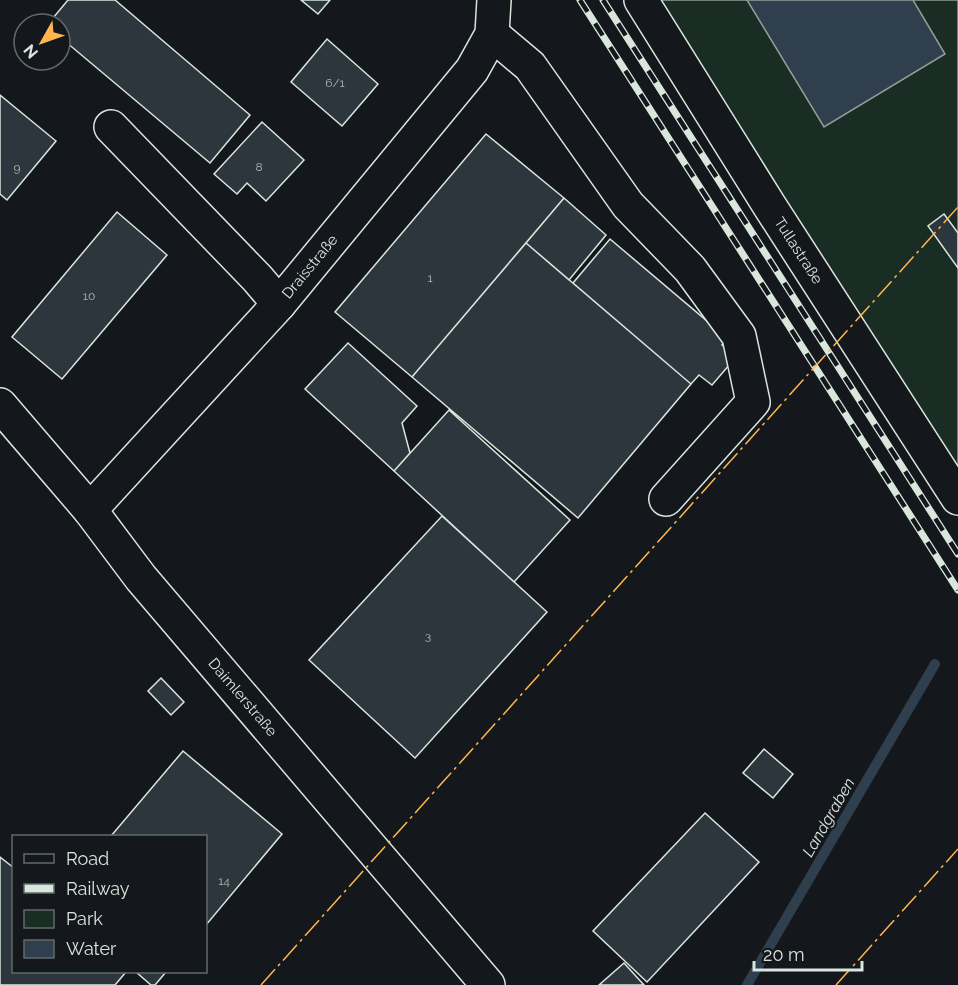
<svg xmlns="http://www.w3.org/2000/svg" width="958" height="985" viewBox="0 0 958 985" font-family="Raleway,sans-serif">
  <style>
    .green { fill: #1a2d24; stroke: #939e99; stroke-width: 1.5 }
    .water { fill: #2f3f4d; stroke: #939e99; stroke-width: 1.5 }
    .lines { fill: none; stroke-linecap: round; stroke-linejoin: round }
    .stream { stroke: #2f3f4d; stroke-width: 10 }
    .building { fill: #2c363c; stroke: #d8e6dc; stroke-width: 1.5 }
    .minor-casing { stroke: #d8e6dc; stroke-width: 36 }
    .minor { stroke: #14181c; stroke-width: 33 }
    .rail-casing { stroke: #d8e6dc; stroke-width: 7 }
    .rail { stroke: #14181c; stroke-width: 4.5; stroke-dasharray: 14; stroke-linecap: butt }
    .power { stroke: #ffb74d; stroke-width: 1.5; stroke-dasharray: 21 4.5 3 4.5; stroke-linecap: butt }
    .labels { text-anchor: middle; stroke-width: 4.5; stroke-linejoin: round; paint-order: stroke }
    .number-label { font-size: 12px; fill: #adbab4 }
    .street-label { font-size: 15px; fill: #d8e6dc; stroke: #14181c }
    .water-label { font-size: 16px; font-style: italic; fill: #d8e6dc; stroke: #14181c }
  </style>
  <rect width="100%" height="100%" fill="#14181c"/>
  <path class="green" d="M655,0h303v475z"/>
  <path class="water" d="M747,0h166l32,54 -121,73z"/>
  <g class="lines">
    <path class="stream" d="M747,985l188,-321"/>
  </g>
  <path class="building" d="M68,0h47l135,115 -40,48 -150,-126v-13h-12z
    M301,0h29l-12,14z
    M327,39l51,45 -36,42 -51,-44z
    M0,95l56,46 -49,59 -7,-6z
    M262,122l42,38 -38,41 -19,-18 -10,11 -23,-20z
    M486,134l78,64 -152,179 -77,-65z
    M564,198l42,37 -37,45 -43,-37z
    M117,212l50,43 -105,124 -50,-42z
    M944,214l14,19v35l-30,-42z
    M610,239l117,99 -5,7 14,12 -24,28 -13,-10 -8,9 -118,-101z
    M526,243l165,141 -113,134 -166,-141z
    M348,343l69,63 -15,17 8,30 -16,18 -89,-82z
    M449,410l121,110 -56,62 -120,-111z
    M442,516l105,96 -132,146 -106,-98z
    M161,678l23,24 -13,13 -23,-24z
    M764,749l29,25 -20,24 -30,-25z
    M183,751l99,83 -76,91v-89h-95z
    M705,813l54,49 -112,120 -54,-51z
    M0,857l14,11v104h112l-11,13h-115z
    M624,963l20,22h-45z
    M136,972h30l-11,13h-4z"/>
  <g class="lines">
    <g class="minor-casing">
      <g id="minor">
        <path id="s1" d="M641,0l128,205 189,293"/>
        <path d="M492,34l38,32 98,139 62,64 49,67 14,66 -87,97"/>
        <path d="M111,127l146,151 22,26"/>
        <path id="s2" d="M0,405l90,105 51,68 347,407"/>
        <path id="s3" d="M90,510l189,-206 193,-234 20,-36 2,-34"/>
      </g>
    </g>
    <use href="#minor" class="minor"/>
    <g class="rail-casing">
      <path id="rail" d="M580,0l378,590
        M603,0l355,554"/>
    </g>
    <use href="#rail" class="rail"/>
    <path class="power" d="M261,985l697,-778
      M836,985l122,-136"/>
  </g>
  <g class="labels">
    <g class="number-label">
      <text x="335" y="87">6/1</text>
      <text x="259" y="171">8</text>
      <text x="17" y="172">9</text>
      <text x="430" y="282">1</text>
      <text x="89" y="300">10</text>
      <text x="428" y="640">3</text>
      <text x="224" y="885">14</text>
    </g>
    <g class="street-label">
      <text dy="5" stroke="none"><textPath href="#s1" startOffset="296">Tullastraße</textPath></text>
      <text dy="5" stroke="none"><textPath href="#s3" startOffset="328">Draisstraße</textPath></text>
      <text dy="5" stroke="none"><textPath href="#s2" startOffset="380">Daimlerstraße</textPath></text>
    </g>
    <g class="water-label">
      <text transform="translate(828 817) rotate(-60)" y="6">Landgraben</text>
    </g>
  </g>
  <rect x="12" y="835" width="195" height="138" fill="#14181c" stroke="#626a69" stroke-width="1.5"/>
  <rect x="24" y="854" width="30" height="9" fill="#14181c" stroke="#626a69" stroke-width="1.5"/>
  <text x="66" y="865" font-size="18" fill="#d8e6dc">Road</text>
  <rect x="24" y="884" width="30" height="9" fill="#d8e6dc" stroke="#626a69" stroke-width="1.5"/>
  <text x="66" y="895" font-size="18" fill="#d8e6dc">Railway</text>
  <rect x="24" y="910" width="30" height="18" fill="#1a2d24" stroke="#626a69" stroke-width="1.5"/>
  <text x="66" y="925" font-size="18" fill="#d8e6dc">Park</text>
  <rect x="24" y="940" width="30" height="18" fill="#2f3f4d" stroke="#626a69" stroke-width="1.5"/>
  <text x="66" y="955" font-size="18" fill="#d8e6dc">Water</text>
  <g transform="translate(42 42) rotate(230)"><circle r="28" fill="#14181c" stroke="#626a69" stroke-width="1.5"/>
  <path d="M0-4.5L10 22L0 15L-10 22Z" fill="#ffb74d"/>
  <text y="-9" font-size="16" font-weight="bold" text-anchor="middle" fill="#d8e6dc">N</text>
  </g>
  <path d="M754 961v9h108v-9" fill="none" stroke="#d8e6dc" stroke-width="3"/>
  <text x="763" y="961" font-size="18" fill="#d8e6dc" stroke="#14181c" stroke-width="4.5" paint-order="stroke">20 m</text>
</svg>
